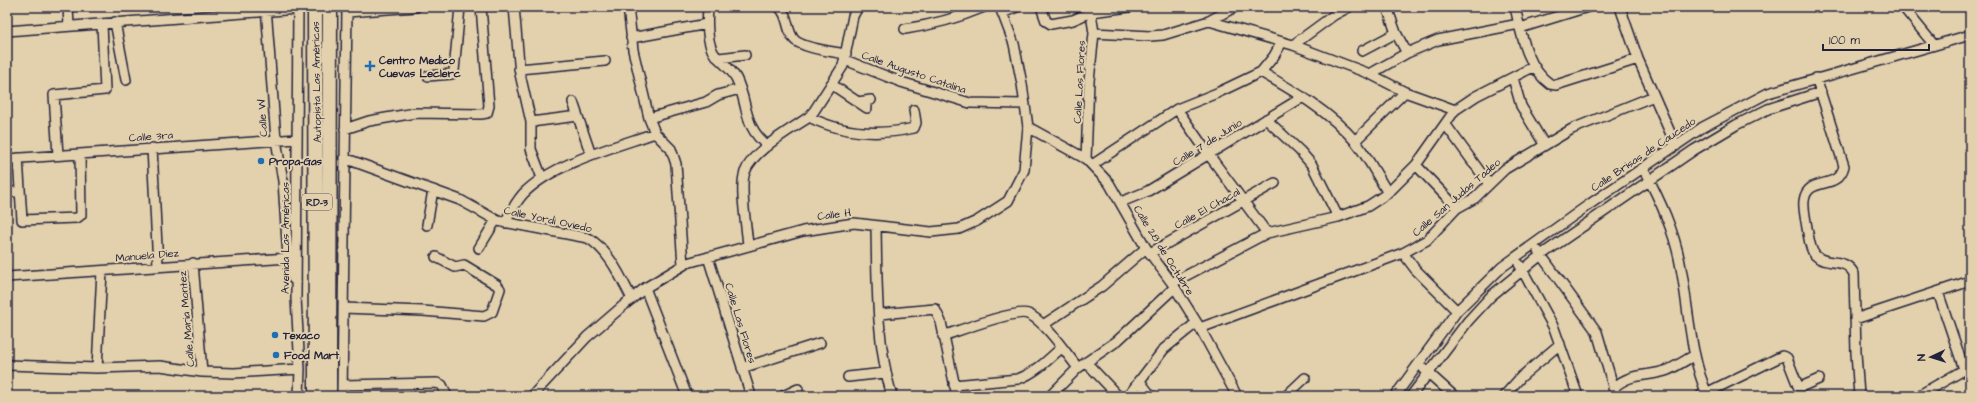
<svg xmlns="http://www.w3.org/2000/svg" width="1977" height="403" viewBox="0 0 1977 403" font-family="'Architects Daughter',sans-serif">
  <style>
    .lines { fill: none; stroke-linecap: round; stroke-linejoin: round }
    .minor-casing { stroke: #22223b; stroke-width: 12 }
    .highway-casing { stroke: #22223b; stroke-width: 17 }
    .minor { stroke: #e3d1ae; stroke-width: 9 }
    .highway { stroke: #e3d1ae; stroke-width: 14 }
    .poi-dot { fill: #1f6fb2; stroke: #e3d1ae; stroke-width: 1.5 }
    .labels { text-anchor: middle; stroke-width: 4; stroke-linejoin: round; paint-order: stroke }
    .shield { fill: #e3d1ae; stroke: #5c565e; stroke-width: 1 }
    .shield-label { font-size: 10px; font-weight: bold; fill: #22223b }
    .poi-label { font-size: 11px; font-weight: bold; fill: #22223b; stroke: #e3d1ae; text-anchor: start }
    .street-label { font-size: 11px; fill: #22223b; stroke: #e3d1ae }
  </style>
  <rect width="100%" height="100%" fill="#e3d1ae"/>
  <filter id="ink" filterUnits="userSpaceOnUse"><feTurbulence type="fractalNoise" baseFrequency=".025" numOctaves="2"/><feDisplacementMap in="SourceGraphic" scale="8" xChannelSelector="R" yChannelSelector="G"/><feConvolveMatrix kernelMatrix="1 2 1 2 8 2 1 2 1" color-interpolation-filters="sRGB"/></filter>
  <g filter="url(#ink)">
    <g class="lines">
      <g class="minor-casing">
        <path id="minor" d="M68,7l1,19
          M266,7l10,133 7,41 5,77 5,21
          M298,7l-2,291 4,71 -1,27
          M514,7l6,67 11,48v27l11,29
          M628,7l5,43 16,68 6,15 16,16 5,15 7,101
          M708,7c-1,14 -2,36 7,48 7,7 16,14 21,23 13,26 6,48 32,68
          M779,7c10,9 7,21 14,31 6,10 42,14 53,16
          M1041,7l5,14 5,3 22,-4 18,-8 38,-5
          M1387,7l9,26 11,20
          M1515,7c6,26 12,61 35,77l6,1 82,-26
          M1620,7l18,52 38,87
          M1903,7l31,38
          M347,12l69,-5
          M1002,13l15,-6
          M1209,21l84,24 77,29 35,18 50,18
          M115,22l11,58
          M1520,28l68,-21
          M905,29c27,-4 53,-11 79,-22
          M7,31l291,-22
          M1094,33l56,3 13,-1 46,-14 26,-14
          M631,38l76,-14
          M1293,45l41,-30 15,-8
          M1362,51l34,-18
          M719,58l26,-3
          M845,60l56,22 69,21 55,1
          M519,69l86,-8
          M1261,72c33,19 69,40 94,69 13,16 22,35 33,52
          M1370,74l37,-21 31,-13 81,-16
          M428,76l24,-2 2,-3 6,-64
          M1513,78l8,28 23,38
          M1816,78l28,88c-6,26 -37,9 -40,35 -1,8 2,19 3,27 2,8 2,20 8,27 11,12 30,1 39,19l2,79 3,43
          M831,84l36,24
          M573,102l18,53
          M858,102l13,-2
          M1177,109l32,46 58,78
          M809,117c32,16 69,19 105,11l2,-5 -2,-13
          M649,118l57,-16 12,-7 22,-6
          M1266,119l34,32 12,14 26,52
          M531,122l47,-6
          M1446,125l43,59
          M1028,127l58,32 23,24 37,65 26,35 28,45 37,68
          M345,129l24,-8 46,-8 66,1 6,-1 2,-7 -8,-99
          M1355,141l50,-49
          M152,148l6,118
          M58,155l-4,-60 51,-5 -3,-66
          M18,158l4,62 55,-2 4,-3 -1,-61
          M344,158l116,42 38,21 90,17c21,12 33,40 44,61
          M7,159l290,-20
          M1086,159l3,-78 5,-48 -4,-26
          M1092,165l85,-56 40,-16 44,-21 13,-16 8,-14
          M1416,165l41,43
          M1643,168c17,32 32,64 38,100 8,42 9,89 27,128
          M7,192h13
          M1121,202l27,-11 155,-94
          M505,223c5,-10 10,-20 18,-29 30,-31 92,-47 132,-61
          M427,225l6,-35
          M876,226c1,55 0,117 16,170
          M748,246c-1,-17 -9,-59 -3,-74 8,-22 45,-42 64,-55l5,-6 29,-45 10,-50 5,-9
          M479,248l17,-28
          M1538,251l59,81 19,64
          M1150,253l125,-70
          M1403,253l12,16 42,42
          M708,257l43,139
          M193,263l9,109
          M1519,264l35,64 24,68
          M7,277l281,-19
          M1172,283l95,-50 71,-16 30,-11 20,-13 28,-28 39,-55 21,-14 57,-29
          M645,288l42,108
          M1938,292l26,77
          M343,308l80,3 61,5 8,-4 8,-23 -3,-4 -33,-20 -9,2 -19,-10
          M880,314l55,-5 6,13 16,74
          M1855,319l115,-38
          M1043,325l59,-39 44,-38
          M1200,328l203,-75 24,-13 30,-32 18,-10 30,-29 67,-40 82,-33
          M943,336c15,-5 73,-27 85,-22 17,7 38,39 50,54
          M1086,362l32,34
          M7,365l90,3 63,-2 42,6 32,1 66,-4
          M97,368l5,-97
          M742,368l78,-25
          M1424,369l30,27
          M848,377l37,-4
          M1139,380l12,16
          M342,385l95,-2 5,2 5,11
          M954,385l64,-6c17,-6 30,-19 43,-31
          M1613,388c20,-17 33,-10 55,-18 9,-4 18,-10 27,-15
          M342,396l5,-389
          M532,396l55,-59 37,-32 21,-17 42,-25 116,-32 51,-8 77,9 28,-3 18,-8 31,-20 16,-31 4,-43 -6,-43 -8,-40 -14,-37
          M783,396l15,-7
          M1050,396l28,-28 39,-27 57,-53
          M1128,396l36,-47 32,-26
          M1286,396l19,-18
          M1395,396l62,-85 45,-44 85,-61 116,-79 65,-34 202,-58
          M1411,396l57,-75 23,-25 50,-41 153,-105 42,-25 32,-16 53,-17
          M1504,396l17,-19 39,-33
          M1700,396l82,-40 5,2 11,28h5l16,-7
          M1918,396l51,-29"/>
      </g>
      <g class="highway-casing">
        <path id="highway" d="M315,7l1,389
          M329,396l1,-389"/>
      </g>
      <use href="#minor" class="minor"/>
      <use href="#highway" class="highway"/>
    </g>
  </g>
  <g class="poi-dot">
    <path d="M368 60h4v4h4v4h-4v4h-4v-4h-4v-4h4z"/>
    <circle cx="261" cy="161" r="4"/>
    <circle cx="275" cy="335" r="4"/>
    <circle cx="276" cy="355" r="4"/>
  </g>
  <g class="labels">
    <rect class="shield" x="302" y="194" width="30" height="16" rx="3"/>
    <g class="shield-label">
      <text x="317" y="206">RD-3</text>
    </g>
    <g class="poi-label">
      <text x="379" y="64">Centro Medico<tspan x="379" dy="13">Cuevas Leclerc</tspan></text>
      <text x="269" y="165">Propa-Gas</text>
      <text x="283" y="339">Texaco</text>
      <text x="284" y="359">Food Mart</text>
    </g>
    <g class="street-label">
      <text transform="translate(914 72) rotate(19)" y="4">Calle Augusto Catalina</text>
      <text transform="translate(316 82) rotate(-91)" y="4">Autopista Las Américas</text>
      <text transform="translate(1079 82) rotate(-87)" y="4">Calle Las Flores</text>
      <text transform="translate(262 118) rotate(-94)" y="4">Calle W</text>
      <text transform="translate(151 136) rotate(-4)" y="4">Calle 3ra</text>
      <text transform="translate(1207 142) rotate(-32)" y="4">Calle 7 de Junio</text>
      <text transform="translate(1643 154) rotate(-34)" y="4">Calle Brisas de Caucedo</text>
      <text transform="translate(1456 197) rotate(-41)" y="4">Calle San Judas Tadeo</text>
      <text transform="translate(1207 208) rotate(-29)" y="4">Calle El Chacal</text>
      <text transform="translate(834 214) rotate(-7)" y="4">Calle H</text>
      <text transform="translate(548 219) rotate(12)" y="4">Calle Yordi Oviedo</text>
      <text transform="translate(285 238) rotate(-90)" y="4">Avenida Las Américas</text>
      <text transform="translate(1164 250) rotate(58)" y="4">Calle 28 de Octubre</text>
      <text transform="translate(147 255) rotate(-5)" y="4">Manuela Diez</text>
      <text transform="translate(186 319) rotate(-95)" y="4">Calle Maria Montez</text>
      <text transform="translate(741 323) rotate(73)" y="4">Calle Las Flores</text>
    </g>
  </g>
  <rect width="1977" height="403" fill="none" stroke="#e3d1ae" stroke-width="24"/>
  <rect x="12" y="12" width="1953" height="379" fill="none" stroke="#22223b" stroke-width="1.5" filter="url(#ink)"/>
  <g transform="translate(1931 357) rotate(266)" stroke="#e3d1ae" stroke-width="3" paint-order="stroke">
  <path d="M0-3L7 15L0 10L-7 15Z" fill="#22223b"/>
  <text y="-6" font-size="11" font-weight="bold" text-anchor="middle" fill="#22223b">N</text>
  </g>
  <path d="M1823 44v6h106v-6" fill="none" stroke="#22223b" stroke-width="2"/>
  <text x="1829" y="44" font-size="12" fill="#22223b" stroke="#e3d1ae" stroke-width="3" paint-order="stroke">100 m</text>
</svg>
